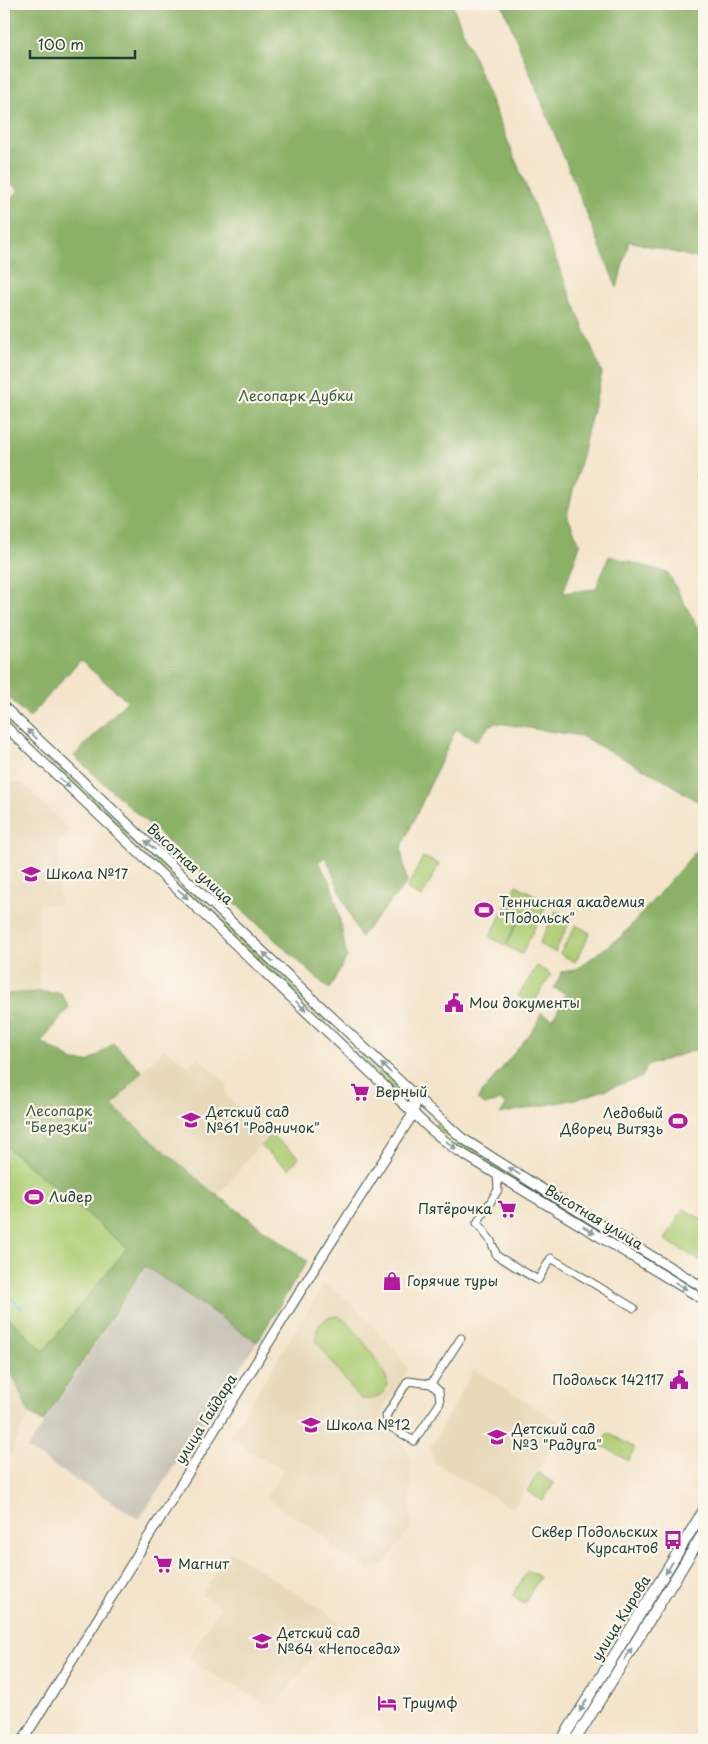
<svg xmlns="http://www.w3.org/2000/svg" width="708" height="1744" viewBox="0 0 708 1744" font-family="'Playpen Sans',sans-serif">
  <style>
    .built { fill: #e8d9ba }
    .industrial { fill: #c9c3b8 }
    .green { fill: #aece75; stroke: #668654 }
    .forest { fill: #8ab166; stroke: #54774d }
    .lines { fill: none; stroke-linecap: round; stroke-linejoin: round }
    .stream { stroke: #4faccd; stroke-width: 2 }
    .minor-casing { stroke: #3f564b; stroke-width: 9 }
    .tertiary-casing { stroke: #3f564b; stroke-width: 11 }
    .primary-casing { stroke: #3f564b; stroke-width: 12 }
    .minor { stroke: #fff; stroke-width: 7 }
    .tertiary { stroke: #fff; stroke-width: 9 }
    .primary { stroke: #fff; stroke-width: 10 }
    .oneway { fill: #8f9e9a }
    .labels { text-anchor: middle; stroke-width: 4.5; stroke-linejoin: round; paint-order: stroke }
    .park-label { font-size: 14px; fill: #3c5a41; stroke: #fbf7ec }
    .street-label { font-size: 14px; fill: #1f3d34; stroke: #fbf7ec }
    .poi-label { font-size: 14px; fill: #1f3d34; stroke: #fbf7ec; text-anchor: start }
  </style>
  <rect width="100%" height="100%" fill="#fbf7ec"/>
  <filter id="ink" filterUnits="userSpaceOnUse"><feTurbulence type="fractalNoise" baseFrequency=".02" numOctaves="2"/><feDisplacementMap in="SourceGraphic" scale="10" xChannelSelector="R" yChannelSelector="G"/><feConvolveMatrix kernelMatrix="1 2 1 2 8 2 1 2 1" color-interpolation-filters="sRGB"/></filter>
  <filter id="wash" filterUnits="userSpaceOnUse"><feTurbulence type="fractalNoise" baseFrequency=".0096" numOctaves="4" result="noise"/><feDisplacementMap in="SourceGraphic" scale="20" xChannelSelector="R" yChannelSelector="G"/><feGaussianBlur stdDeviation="1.12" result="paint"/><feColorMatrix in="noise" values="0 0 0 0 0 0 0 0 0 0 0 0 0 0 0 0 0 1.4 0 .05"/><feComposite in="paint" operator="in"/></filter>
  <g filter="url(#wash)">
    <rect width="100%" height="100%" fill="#f4e4cb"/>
    <path class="built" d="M4,782l18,1 47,47 -11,14 1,61h-21l1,87 -35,2z
      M164,1049l24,17 10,-10 29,29 -1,11 43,38 -52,62 -106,-90 31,-35z
      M324,1284l25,16 38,41 20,26v4l-26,41 6,17 12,10 11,16 1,73 -27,36 -16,5 -36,-20 -3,-10 -64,-41 18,-28 -54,-32z
      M4,1364l7,6 18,43 -23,50h-2z
      M474,1370l83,50 7,7 -51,82 -79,-47 -4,-14z
      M230,1551l109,70 -63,84 -17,-5 -71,-40 32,-54 -18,-11z"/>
    <path class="industrial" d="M146,1267l111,75 -118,177 -112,-70z"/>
    <path class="green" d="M4,713l55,52 -4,3 -51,-48z
      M62,768l88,83 -4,3 -87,-82z
      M154,855l174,165 -3,3 -175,-165z
      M423,857l16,7 -17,33 -15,-8z
      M516,885l32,17 -9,18 -32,-17z
      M506,905l16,8 -17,32 -15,-8z
      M556,911l15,8 -16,33 -16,-8z
      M523,913l15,8 -16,33 -16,-8z
      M576,925l14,8 -15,29 -15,-8z
      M537,966l14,9 -19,30 -14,-9z
      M362,1055h4l37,34 1,5h-5l-37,-35z
      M437,1123l26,20 60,38v3l-2,1 -61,-38 -25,-21z
      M271,1135l28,22 -10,12 -28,-22z
      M4,1145l123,103 -83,103 -40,-37z
      M538,1190l107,66 1,3h-3l-107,-65v-2z
      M683,1209l21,11v43l-39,-23z
      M338,1316c2,2 5,3 7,4 8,6 42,52 42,61 0,5 -3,11 -7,14 -6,4 -11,5 -18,4l-7,-6 -38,-51c-3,-16 6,-25 21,-26z
      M608,1433l27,15 -7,13 -27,-16z
      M538,1473l16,10 -11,18 -16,-10z
      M528,1570l12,7 -16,27 -12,-8z"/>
    <path class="forest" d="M4,4h448l150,369 -35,142 13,30 -17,48 33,-4 13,-33 59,17 36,66v167l-41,-27 -82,-43 -84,-13 -7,2 -13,16 -21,-12 -55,119 6,35 -47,54 -14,-31 -20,-49 -8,5 13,22 7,26 9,47 -18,32 -255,-233 53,-55 -47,-41 -51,58 -25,-26v-484l15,-18 -15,-11z
      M502,4h202v256l-75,-19 -12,47z
      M704,434v65l-8,-22z
      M704,842v205l-57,19 -5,11 -61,21 -81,16 6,-8 -5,-6 -16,5 -8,-6 59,-73 5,-13 12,6 13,-25 -12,-6 8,-16 13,-2 47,-34z
      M39,992l22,1 8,14 -28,35 33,19 15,1 24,-19 29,28 -30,35 98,84 97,71 -50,81 -112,-76 -102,156 -14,-9 -18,-42 -7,-7v-50l40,37 83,-103 -123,-103v-151z"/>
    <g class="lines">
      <path class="stream" d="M4,1291l18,18"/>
    </g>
  </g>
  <g filter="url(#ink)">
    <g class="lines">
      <g class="minor-casing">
        <path id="minor" d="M497,1174l1,16 -21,33 14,18 6,15 41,24 13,-22 83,50
          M408,1381l23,3 8,7 1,12 -26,38 -25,-15 -3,-10z
          M431,1384l30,-46"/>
      </g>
      <g class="tertiary-casing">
        <path id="tertiary" d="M4,707l419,396 39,35 72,46 170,104
          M4,725l426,404 25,20 249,151
          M23,1740l288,-466 102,-160 2,-8 -3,-13"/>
      </g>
      <g class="primary-casing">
        <path id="primary" d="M562,1740l142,-230
          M575,1740l129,-208"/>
      </g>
      <use href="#minor" class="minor"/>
      <use href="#tertiary" class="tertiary"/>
      <use href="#primary" class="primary"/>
    </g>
    <defs><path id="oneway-solid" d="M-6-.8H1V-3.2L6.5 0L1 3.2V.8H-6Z" transform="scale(1.25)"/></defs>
    <g class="oneway">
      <use href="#oneway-solid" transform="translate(32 734) rotate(-137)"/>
      <use href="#oneway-solid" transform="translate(65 783) rotate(43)"/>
      <use href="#oneway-solid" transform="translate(150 845) rotate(-137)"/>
      <use href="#oneway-solid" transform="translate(183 894) rotate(43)"/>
      <use href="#oneway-solid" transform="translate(268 957) rotate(-136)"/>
      <use href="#oneway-solid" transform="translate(301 1006) rotate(43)"/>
      <use href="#oneway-solid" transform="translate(386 1068) rotate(-137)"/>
      <use href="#oneway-solid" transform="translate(451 1145) rotate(38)"/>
      <use href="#oneway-solid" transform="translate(514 1171) rotate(-148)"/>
      <use href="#oneway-solid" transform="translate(589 1230) rotate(31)"/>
      <use href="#oneway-solid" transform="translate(681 1286) rotate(32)"/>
      <use href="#oneway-solid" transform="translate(669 1568) rotate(122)"/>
      <use href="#oneway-solid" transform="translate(628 1654) rotate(-58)"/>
      <use href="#oneway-solid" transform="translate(583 1706) rotate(122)"/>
    </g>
  </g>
  <defs>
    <g id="school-bare" transform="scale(1.5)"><path d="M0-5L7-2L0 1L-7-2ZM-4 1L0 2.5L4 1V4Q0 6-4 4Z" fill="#b5179e" stroke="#fbf7ec" stroke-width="2.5" paint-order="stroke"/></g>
    <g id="stadium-bare" transform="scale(1.5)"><path d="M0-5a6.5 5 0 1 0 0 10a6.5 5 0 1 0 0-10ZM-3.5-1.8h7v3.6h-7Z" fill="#b5179e" stroke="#fbf7ec" stroke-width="2.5" paint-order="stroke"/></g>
    <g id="civic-bare" transform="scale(1.5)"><path d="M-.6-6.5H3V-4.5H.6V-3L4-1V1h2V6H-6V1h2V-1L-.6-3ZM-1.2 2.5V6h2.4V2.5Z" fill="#b5179e" stroke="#fbf7ec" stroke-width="2.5" paint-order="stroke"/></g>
    <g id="supermarket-bare" transform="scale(1.5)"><path d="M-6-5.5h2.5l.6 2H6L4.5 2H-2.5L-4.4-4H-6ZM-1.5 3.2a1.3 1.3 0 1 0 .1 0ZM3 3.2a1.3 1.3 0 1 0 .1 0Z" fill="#b5179e" stroke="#fbf7ec" stroke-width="2.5" paint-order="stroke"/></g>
    <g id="shop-bare" transform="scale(1.5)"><path d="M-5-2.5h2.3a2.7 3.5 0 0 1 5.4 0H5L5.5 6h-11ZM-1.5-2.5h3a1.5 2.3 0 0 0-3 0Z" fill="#b5179e" stroke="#fbf7ec" stroke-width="2.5" paint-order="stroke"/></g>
    <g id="bus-bare" transform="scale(1.5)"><path d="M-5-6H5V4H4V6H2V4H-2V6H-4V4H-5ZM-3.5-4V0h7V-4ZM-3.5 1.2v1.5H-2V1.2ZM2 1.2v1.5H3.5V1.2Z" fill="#b5179e" stroke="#fbf7ec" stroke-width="2.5" paint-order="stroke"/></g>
    <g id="hotel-bare" transform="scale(1.5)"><path d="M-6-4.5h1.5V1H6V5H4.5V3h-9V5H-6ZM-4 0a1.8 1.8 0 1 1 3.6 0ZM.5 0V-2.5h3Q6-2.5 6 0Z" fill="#b5179e" stroke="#fbf7ec" stroke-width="2.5" paint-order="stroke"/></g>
  </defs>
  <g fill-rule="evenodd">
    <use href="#school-bare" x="31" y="874"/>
    <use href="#stadium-bare" x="484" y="910"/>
    <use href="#civic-bare" x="454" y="1003"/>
    <use href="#supermarket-bare" x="360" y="1092"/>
    <use href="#school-bare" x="191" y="1120"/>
    <use href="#stadium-bare" x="678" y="1121"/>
    <use href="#stadium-bare" x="34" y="1197"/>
    <use href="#supermarket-bare" x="507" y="1209"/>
    <use href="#shop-bare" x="392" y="1281"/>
    <use href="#civic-bare" x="679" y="1380"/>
    <use href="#school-bare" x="311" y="1425"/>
    <use href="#school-bare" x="497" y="1437"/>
    <use href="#bus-bare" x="673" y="1540"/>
    <use href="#supermarket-bare" x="163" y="1564"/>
    <use href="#school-bare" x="262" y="1641"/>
    <use href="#hotel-bare" x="387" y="1703"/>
  </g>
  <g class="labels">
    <g class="park-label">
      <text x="296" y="401">Лесопарк Дубки</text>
      <text x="59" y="1116">Лесопарк<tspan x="59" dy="16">"Березки"</tspan></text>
    </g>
    <g class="street-label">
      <text transform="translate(190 864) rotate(43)" y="5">Высотная улица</text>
      <text transform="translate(594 1217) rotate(31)" y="5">Высотная улица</text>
      <text transform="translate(206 1419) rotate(-58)" y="5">улица Гайдара</text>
      <text transform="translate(621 1618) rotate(-58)" y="5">улица Кирова</text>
    </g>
    <g class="poi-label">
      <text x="46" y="879">Школа №17</text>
      <text x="499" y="907">Теннисная академия<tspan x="499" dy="16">"Подольск"</tspan></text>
      <text x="469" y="1008">Мои документы</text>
      <text x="375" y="1097">Верный</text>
      <text x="206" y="1117">Детский сад<tspan x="206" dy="16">№61 "Родничок"</tspan></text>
      <text x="663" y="1118" text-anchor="end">Ледовый<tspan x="663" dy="16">Дворец Витязь</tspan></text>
      <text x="49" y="1202">Лидер</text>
      <text x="492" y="1214" text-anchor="end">Пятёрочка</text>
      <text x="407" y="1286">Горячие туры</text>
      <text x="664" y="1385" text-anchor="end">Подольск 142117</text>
      <text x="326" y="1430">Школа №12</text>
      <text x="512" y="1434">Детский сад<tspan x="512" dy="16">№3 "Радуга"</tspan></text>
      <text x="658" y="1537" text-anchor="end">Сквер Подольских<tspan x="658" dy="16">Курсантов</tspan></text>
      <text x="178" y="1569">Магнит</text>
      <text x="277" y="1638">Детский сад<tspan x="277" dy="16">№64 «Непоседа»</tspan></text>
      <text x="402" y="1708">Триумф</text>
    </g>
  </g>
  <rect width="708" height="1744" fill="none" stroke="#fbf7ec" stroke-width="20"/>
  <path d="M30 50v8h105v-8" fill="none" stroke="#1f3d34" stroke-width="2.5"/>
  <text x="38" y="50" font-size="15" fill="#1f3d34" stroke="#fbf7ec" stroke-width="4" paint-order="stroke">100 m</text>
</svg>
